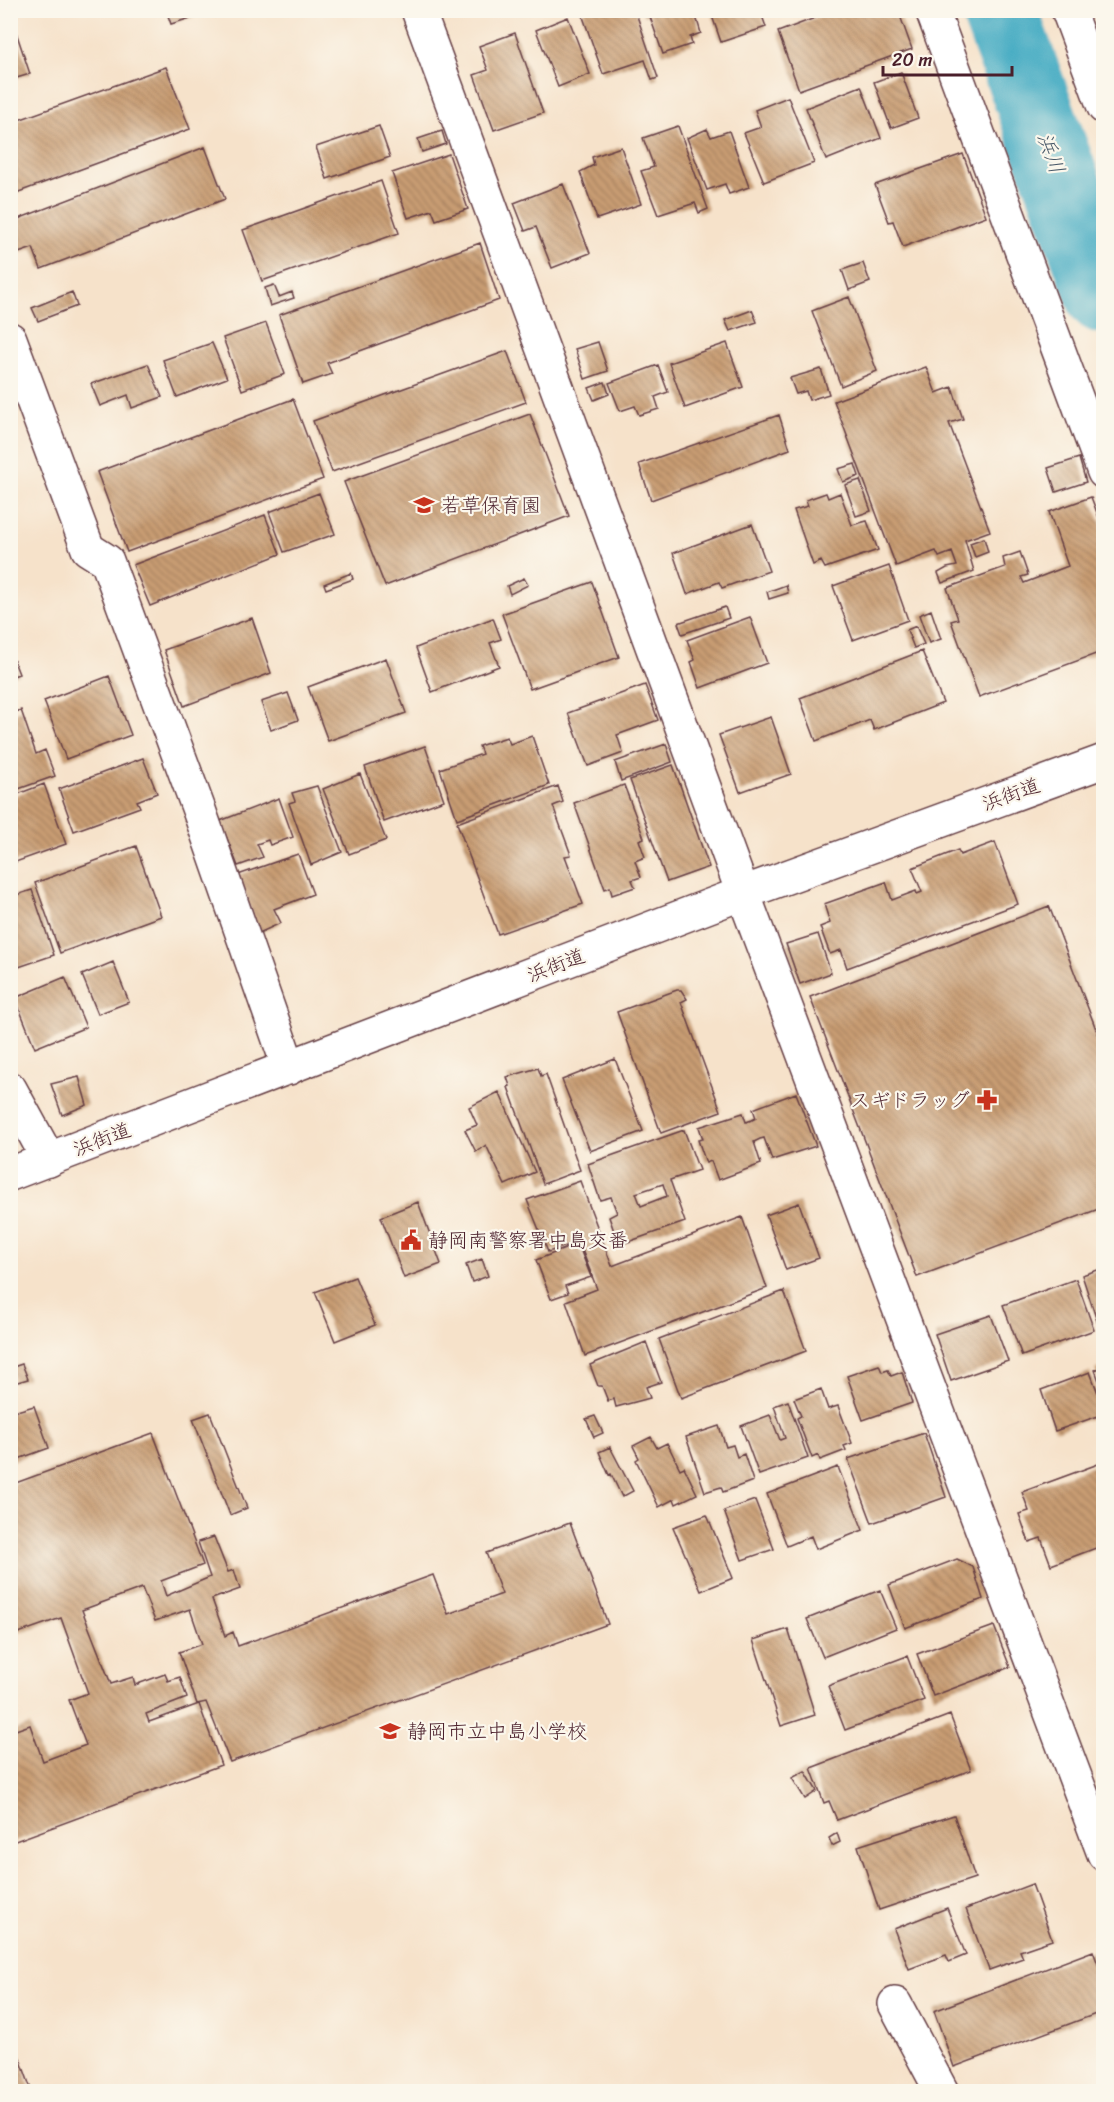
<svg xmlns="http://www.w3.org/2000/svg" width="1114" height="2102" viewBox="0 0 1114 2102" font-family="Sriracha,'Klee One',sans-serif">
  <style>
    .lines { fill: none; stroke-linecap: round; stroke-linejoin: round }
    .river { stroke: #42aac2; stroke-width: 76 }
    .building { fill: url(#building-back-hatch); fill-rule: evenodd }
    .minor-casing { stroke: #643c43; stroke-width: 36 }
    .tertiary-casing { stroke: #643c43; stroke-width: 36 }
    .minor { stroke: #fff; stroke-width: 33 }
    .tertiary { stroke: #fff; stroke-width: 33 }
    .labels { text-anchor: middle; stroke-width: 4.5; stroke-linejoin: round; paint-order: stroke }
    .poi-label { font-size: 20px; fill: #4a1f2b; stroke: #fbf7ec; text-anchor: start }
    .street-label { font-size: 20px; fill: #4a1f2b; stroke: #fbf7ec }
    .water-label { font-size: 21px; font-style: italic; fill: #475767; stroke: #fbf7ec }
  </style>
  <defs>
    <pattern id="building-back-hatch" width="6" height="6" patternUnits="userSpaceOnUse" patternTransform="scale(1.5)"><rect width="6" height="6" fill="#c89c72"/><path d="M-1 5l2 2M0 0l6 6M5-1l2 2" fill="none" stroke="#a47f5e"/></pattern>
  </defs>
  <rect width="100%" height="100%" fill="#fbf7ec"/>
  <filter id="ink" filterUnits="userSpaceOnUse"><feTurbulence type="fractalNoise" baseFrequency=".0167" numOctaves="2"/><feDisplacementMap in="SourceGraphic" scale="12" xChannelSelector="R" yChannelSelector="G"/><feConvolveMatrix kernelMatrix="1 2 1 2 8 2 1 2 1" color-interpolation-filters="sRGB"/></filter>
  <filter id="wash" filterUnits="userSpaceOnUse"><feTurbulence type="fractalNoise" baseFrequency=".008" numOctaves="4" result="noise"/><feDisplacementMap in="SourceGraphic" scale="24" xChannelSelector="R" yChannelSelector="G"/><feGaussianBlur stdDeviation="1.35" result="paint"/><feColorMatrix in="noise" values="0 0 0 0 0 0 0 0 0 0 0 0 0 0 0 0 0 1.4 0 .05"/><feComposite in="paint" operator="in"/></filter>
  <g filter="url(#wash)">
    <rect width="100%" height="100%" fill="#f6e2ca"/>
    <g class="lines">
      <path class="river" d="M999,10l105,286"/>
    </g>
    <g id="blocks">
      <path class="building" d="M166,10h66v1l-17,6 -2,-6 -42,13z
        M583,10h52l23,68 -6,2 -7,-20 -42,14 -21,-60h2z
        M642,10h52l7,23 -11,4 2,7 -29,10 -14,-40 -5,2z
        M710,10h50l6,17 -45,15z
        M836,10h62l14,39 -113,41 -21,-58z
        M1094,10h10v19l-2,1z
        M568,17l22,57 -32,13 -22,-57z
        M15,29l15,45 -20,6v-49z
        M515,33l28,80 -49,17 -20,-55 14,-5 -9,-24z
        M166,67l24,62 -174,64 -6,-16v-54z
        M901,72l17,46 -27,10 -17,-46z
        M861,86l20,52 -55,22 -20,-52z
        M788,97l26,66 -50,19 -20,-49 17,-6 -6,-17z
        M379,126l11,31 -63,22 -11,-32z
        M678,126l30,83 -9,4 -4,-10 -37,12 -17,-44 13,-4 -11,-29z
        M707,129l4,8 18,-6 20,56 -20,7 -4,-10 -18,6 -20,-52z
        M442,131l4,13 -24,8 -4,-13z
        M205,147l20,52 -184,70 -8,-21 -23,8v-34z
        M621,147l20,57 -44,15 -17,-47 14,-7 -2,-8z
        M449,154l19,55 -32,11 -4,-10 -24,8 -16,-45z
        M963,154l23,62 -83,31 -10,-26 -4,1 -14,-37z
        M381,181l18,52 -137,48 -19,-51z
        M563,184l27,69 -38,15 -16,-41 -11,4 -11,-28z
        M480,243l19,57 -172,63 5,11 -29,10 -24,-69z
        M863,263l7,19 -21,8 -7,-20z
        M274,285l5,12 13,-5 2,6 -24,8 -5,-18z
        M72,292l5,14 -39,15 -6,-13z
        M849,297l28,74 -36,15 -29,-75z
        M752,310l5,12 -27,9 -5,-11z
        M266,323l19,51 -43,16 -19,-52z
        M598,342l10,29 -23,8 -10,-30z
        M212,343l15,35 -50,19 -14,-37z
        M727,343l16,44 -58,21 -16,-45z
        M507,351l19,51 -194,70 -19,-51z
        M148,364l14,33 -30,11 -4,-13 -28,11 -9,-22z
        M658,365l10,27 -13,5 4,12 -20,6 -4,-9 -15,5 -11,-28z
        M926,367l10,26 16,-6 11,32 -14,4 41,108 -25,9 9,31 -32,12 -4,-10 9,-5 10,-2 -5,-14 -13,5 -3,-6 -40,15 -62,-165z
        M821,369l8,25 -20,6 -3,-9 -10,3 -6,-16z
        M605,382l4,12 -15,6 -5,-12z
        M293,399l30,80 -196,73 -30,-80z
        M530,414l39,102 -184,70 -41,-104z
        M779,415l11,34 -139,51 -12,-36z
        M1079,458l7,24 -30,10 -8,-24z
        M855,464l4,12 -16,6 -5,-13z
        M860,480l11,31 -15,5 -11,-31z
        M319,493l16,41 -51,18 -15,-40z
        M826,493l2,5 12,-5 12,32 15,-4 11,29 -53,18 -4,-7 -8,4 -19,-55 14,-4 -2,-6z
        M1091,497l13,34v120l-125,46 -28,-76 7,-2 -11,-31 58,-21 -2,-9 17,-6 8,23 -7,2 3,6 44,-17 -19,-54z
        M265,515l15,39 -130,52 -17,-41z
        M752,524l17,47 -47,17 -3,-6 -32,12 -14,-41z
        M984,538l4,14 -13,5 -5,-14z
        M889,566l19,54 -55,20 -20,-54z
        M351,573l2,6 -27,10 -2,-5z
        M524,578l4,7 -18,9 -3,-8z
        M592,582l27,75 -89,32 -28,-75z
        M786,585l2,8 -19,6 -2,-7z
        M725,607l4,11 -47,16 -4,-11z
        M931,610l10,29 -12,4 -10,-28z
        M750,617l17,46 -67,25 -9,-26 4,-2 -8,-20z
        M252,618l19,55 -87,33 -20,-56z
        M493,618l8,21 -11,4 9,23 -67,26 -16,-44z
        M916,626l8,18 -10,4 -7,-18z
        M10,651l9,23 -9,3z
        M922,651l21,52 -69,27 -4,-10 -54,21 -16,-43z
        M386,658l20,55 -78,28 -20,-54z
        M109,676l22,59 -65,24 -22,-58z
        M645,685l13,35 -41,15 6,18 -35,13 -20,-53z
        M288,693l10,27 -27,10 -10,-28z
        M21,710l15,44 9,-4 10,26 -45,16v-78z
        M771,717l20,57 -51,18 -21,-57z
        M532,736l17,49 -92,34 -17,-50 42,-15 -3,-8 28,-9 3,7z
        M666,744l6,18 -51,19 -6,-19z
        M425,746l19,54 -60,22 -19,-55z
        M143,758l14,35 -20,8 3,6 -66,24 -15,-42z
        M673,765l36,102 -42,15 -37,-102z
        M360,774l26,66 -37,14 -26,-65z
        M44,784l22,60 -56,20v-67z
        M624,785l20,53 -5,2 6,17 -10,4 6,16 -9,3 3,7 -23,8 -2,-8 -5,2 -31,-86z
        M317,786l25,66 -31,13 -22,-62 6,-2 -3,-8z
        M558,786l5,16 -10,4 18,49 -6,1 18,48 -85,30 -41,-111z
        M279,798l14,39 -23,8 -2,-5 -11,4 6,13 -25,9 -18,-45z
        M995,842l23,62 -171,64 -6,-18 -11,4 -10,-27 10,-4 -6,-19 62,-22 6,18 24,-9 1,3 5,-2 -10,-24 46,-18 2,5z
        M136,846l25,70 -101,37 -25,-70z
        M298,854l15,40 -39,15 7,14 -22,10 -21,-58z
        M32,890l22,65 -44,15v-73z
        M1049,906l55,144v157l-187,70 -107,-280z
        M818,934l13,39 -31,11 -14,-40z
        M113,962l16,40 -31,12 -16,-39z
        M65,977l21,50 -51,21 -20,-50z
        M677,990h4l6,9 -6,3 40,109 -60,22 -44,-121z
        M615,1059l28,72 -53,20 -28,-71z
        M538,1068l3,8 5,-2 34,96 -37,14 -35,-97 2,-1 -3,-9z
        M79,1077l8,28 -25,10 -11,-31z
        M499,1092l36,80 -30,13 -19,-40 -10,7 -11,-22 12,-5 -8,-18z
        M796,1093l20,53 -44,14 -8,-22 -4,1 -6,3 7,22 -43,16 -7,-19 -5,2 -8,-23 5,-1 -4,-12 44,-14 3,9 6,-2 4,-2 -3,-9z
        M684,1130l15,40 -29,10 15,42 -66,23 -10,-28 8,-4 -6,-16 -11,3 -12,-36zM663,1184l4,12 -26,10 -5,-13z
        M580,1181l32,85 130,-49 25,71 -182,68 -19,-55 31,-12 -18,-47 -31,10 -21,-52z
        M418,1202l23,62 -37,14 -23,-61z
        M799,1203l20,55 -33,12 -20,-55z
        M578,1244l13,33 -26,9 3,7 -17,6 -15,-39z
        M482,1259l6,17 -16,6 -6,-17z
        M1104,1268v57l-5,2 -17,-52z
        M355,1277l20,48 -40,16 -20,-49z
        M1076,1279l18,51 -72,26 -19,-51z
        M784,1291l22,60 -125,47 -22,-59z
        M991,1315l17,46 -57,20 -16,-47z
        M646,1342l15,40 -15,5 4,11 -34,9 -2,-8 -6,2 -6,-15h-4l-8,-21z
        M22,1364l6,15 -14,4 -4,-15z
        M879,1365l3,7 6,-2 3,6 11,-4 10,31 -49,17 -16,-44z
        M1104,1366v26h-1l-8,-22z
        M1090,1372l14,37v5l-49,17 -14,-41z
        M821,1389l7,20 10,-3 14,37 -8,3 2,4 -26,10 -2,-5 -6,3 -15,-40 4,-2 -7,-17z
        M788,1401l20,57 -49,17 -18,-49 29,-11 10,25 5,-2 -11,-32z
        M34,1406l15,42 -39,14v-49z
        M210,1413l37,95 -17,7 -37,-96z
        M595,1416l8,17 -9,4 -8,-18z
        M719,1426l7,21 7,-2 4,12 7,-3 9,27 -30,11 -2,-5 -16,5 -19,-55z
        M153,1433l50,132 -42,16 5,15 44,-19 -12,-35 16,-5 14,35 6,-2 6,19 -28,10 13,37 8,-4 5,14 195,-71 15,39 54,-20 -16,-41 84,-30 38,101 -378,138 -24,-60 -9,2 -18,-52 23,-8 -12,-35 -35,12 -13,-33 -60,22 29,74 22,-7 2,8 30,-11 3,7 12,-4 7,21 -41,16 3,8 50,-18 22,61 -211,78v-111l20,-7 13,36 43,-16 -17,-45 19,-7 -27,-75 -51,18v-151z
        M924,1433l22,64 -74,26 -24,-64z
        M651,1437l6,11 10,-5 13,26 4,-2 13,27 -21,10 -2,-5 -15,8 -23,-47 3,-2 -6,-12z
        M610,1447l23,44 -11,6 -11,-23 -2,1 -10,-23z
        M1101,1463l3,5v77l-53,20 -10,-27 -12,4 -10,-28 10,-3 -7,-19z
        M838,1467l25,63 -47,19 -5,-13 -24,10 -20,-52z
        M755,1500l19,49 -32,11 -18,-49z
        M707,1515l26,63 -32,13 -28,-64z
        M957,1559l16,8 10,32 -78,29 -16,-43z
        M880,1590l16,38 -73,29 -16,-38z
        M994,1626l16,41 -77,29 -16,-42z
        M788,1629l27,86 -34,11 -28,-86z
        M907,1656l17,44 -79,30 -17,-44z
        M950,1715l21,55 -134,50 -8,-19 -5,2 -13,-35z
        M805,1771l12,20 -12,8 -13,-21z
        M954,1815l21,63 -96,32 -21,-64z
        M837,1833l3,9 -8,4 -3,-8z
        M1032,1884l20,56 -32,11 3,7 -34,12 -23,-61z
        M947,1908l19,47 -17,7 -3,-7 -37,14 -15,-40z
        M1093,1951l11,29v31l-150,56 -20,-56z
        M11,2033l21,59h-22z"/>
    </g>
  </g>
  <g filter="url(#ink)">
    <use href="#blocks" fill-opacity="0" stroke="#643c43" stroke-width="1.5"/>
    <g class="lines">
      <g class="minor-casing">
        <path id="minor" d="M418,10l325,883 361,961
          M932,10l172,462
          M1068,10l36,97
          M10,339l78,210 19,12 92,249 90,258
          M10,1089l39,71
          M895,2004l47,88"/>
      </g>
      <g class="tertiary-casing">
        <path id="tertiary" d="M10,1174l733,-281 361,-132"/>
      </g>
      <use href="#minor" class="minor"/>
      <use href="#tertiary" class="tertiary"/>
    </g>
  </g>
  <defs>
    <g id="school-bare" transform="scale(1.62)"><path d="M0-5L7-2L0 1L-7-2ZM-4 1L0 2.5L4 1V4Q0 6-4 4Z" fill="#c8321e" stroke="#fbf7ec" stroke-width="2.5" paint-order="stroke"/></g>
    <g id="pharmacy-bare" transform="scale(1.62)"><path d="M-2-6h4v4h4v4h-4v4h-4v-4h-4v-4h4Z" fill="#c8321e" stroke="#fbf7ec" stroke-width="2.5" paint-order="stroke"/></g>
    <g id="civic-bare" transform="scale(1.62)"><path d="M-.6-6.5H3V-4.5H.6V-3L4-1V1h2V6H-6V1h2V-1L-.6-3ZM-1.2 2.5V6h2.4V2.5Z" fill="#c8321e" stroke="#fbf7ec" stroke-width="2.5" paint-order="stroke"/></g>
  </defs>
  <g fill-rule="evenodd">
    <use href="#school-bare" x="424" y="505"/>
    <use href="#pharmacy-bare" x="987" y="1100"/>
    <use href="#civic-bare" x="411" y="1240"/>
    <use href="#school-bare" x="390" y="1731"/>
  </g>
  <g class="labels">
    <g class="poi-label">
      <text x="441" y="512">若草保育園</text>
      <text x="970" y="1107" text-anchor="end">スギドラッグ</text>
      <text x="428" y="1247">静岡南警察署中島交番</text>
      <text x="407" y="1738">静岡市立中島小学校</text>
    </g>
    <g class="street-label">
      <text transform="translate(1011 794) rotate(-20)" y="7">浜街道</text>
      <text transform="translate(556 965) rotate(-21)" y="7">浜街道</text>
      <text transform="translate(102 1139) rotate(-21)" y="7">浜街道</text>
    </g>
    <g class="water-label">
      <text transform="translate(1051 153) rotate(70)" y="7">浜川</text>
    </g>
  </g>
  <rect width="1114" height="2102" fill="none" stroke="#fbf7ec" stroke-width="36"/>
  <path d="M883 66v9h129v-9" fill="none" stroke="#4a1f2b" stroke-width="3"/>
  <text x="892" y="66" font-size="18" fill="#4a1f2b" stroke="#fbf7ec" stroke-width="4.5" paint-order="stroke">20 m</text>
</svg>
